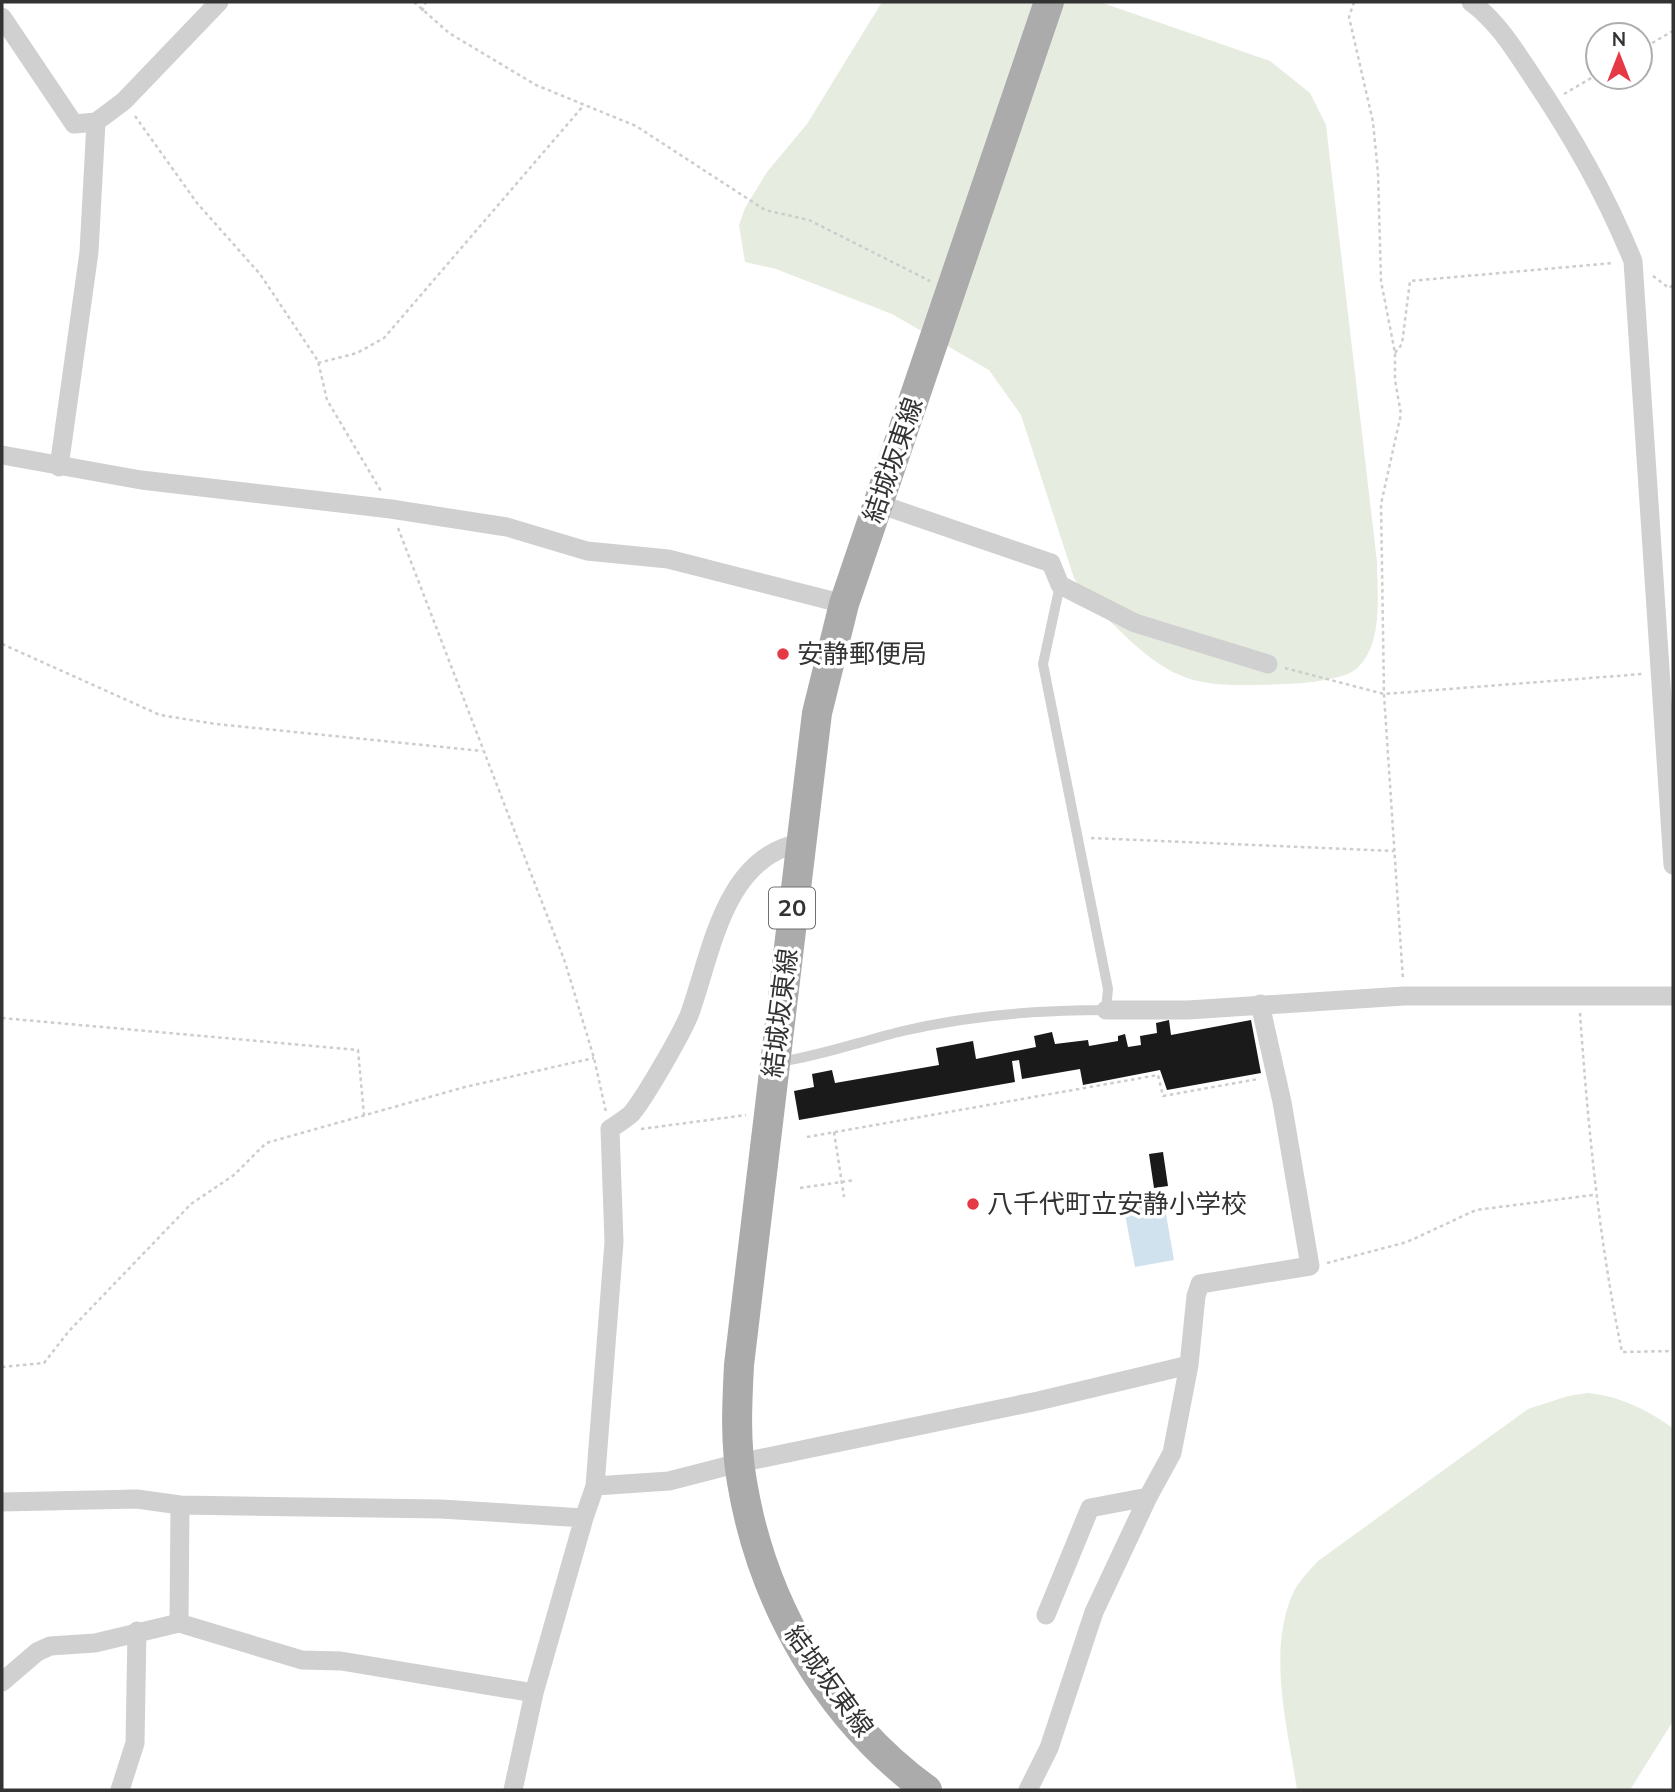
<svg xmlns="http://www.w3.org/2000/svg" width="1675" height="1792" viewBox="0 0 1675 1792" font-family="Mulish,'Noto Sans JP',sans-serif">
  <style>
    .green { fill: #e6ecdf }
    .water { fill: #cfe2ee }
    .building { fill: #1a1a1a }
    .lines { fill: none; stroke-linecap: round; stroke-linejoin: round }
    .path { stroke: #cdcdcd; stroke-width: 2.5; stroke-dasharray: 3.5 3.5; stroke-linecap: butt }
    .lane { stroke: #d0d0d0; stroke-width: 10 }
    .street { stroke: #d0d0d0; stroke-width: 19 }
    .primary { stroke: #ababab; stroke-width: 30 }
    .poi-dot { fill: #e63946; stroke: #fff; stroke-width: 2.5 }
    .labels { text-anchor: middle; stroke-width: 7; stroke-linejoin: round; paint-order: stroke }
    .shield { fill: #fff; stroke: #707070; stroke-width: 2 }
    .shield-label { font-size: 24px; font-weight: bold; fill: #333 }
    .street-label { font-size: 26px; fill: #333; stroke: #fff }
    .poi-label { font-size: 26px; fill: #333; stroke: #fff; text-anchor: start }
  </style>
  <rect width="100%" height="100%" fill="#fff"/>
  <path class="green" d="M882,2h218l170,59 40,32 16,32 51,437c0,32 7,83 -21,107 -13,11 -51,14 -67,15 -83,2 -108,7 -170,-54 -18,-17 -33,-31 -45,-52l-53,-163 -32,-45 -97,-56 -116,-45 -31,-7 -6,-37 6,-17 22,-36 40,-48z
    M1588,1393c32,3 59,17 85,35v293l-43,69h-333c-9,-62 -31,-139 -3,-199 6,-11 16,-21 24,-30l210,-152 40,-13z"/>
  <path class="water" d="M1163,1197l11,63 -39,7 -12,-63z"/>
  <path class="building" d="M1169,1020l2,15 80,-15 10,53 -94,17 -7,-20 -77,15 -3,-16 -58,10 -3,-19 -7,1 3,21 -216,38 -5,-29 20,-4 -2,-13 20,-4 3,13 104,-18 -3,-17 37,-7 3,18 60,-12 -2,-11 18,-4 3,12 33,-4 1,6 29,-5v-5l7,-2 3,13 13,-2 -1,-9 17,-3 -1,-10z
    M1163,1152l5,34 -14,2 -5,-34z"/>
  <g class="lines">
    <path class="path" d="M414,2l35,31 87,52 100,41 129,84 44,10 121,61
      M1354,2l-5,15 24,105 5,51 3,108 14,72v27l6,34 -20,90 3,190 19,286
      M422,11l4,-9
      M1640,50l33,-19
      M1564,94l34,-20
      M135,116l62,87 63,71 58,87 9,39 54,91
      M1653,276l16,12 4,-3
      M1395,353l7,-9 8,-63 203,-18
      M318,363l39,-10 27,-15 200,-233
      M398,528l167,434 29,96 12,54
      M2,644l158,71 56,9 266,27
      M1285,668l99,26 258,-20
      M1091,838l303,13
      M1580,1013c8,115 19,227 42,339l51,-1
      M2,1018l356,32 6,65
      M641,1129l105,-14
      M834,1132l10,65
      M807,1137l351,-62 5,21 95,-17
      M800,1188l55,-8
      M1327,1263l80,-21 69,-32 117,-15
      M2,1367l42,-4 25,-32 122,-127 43,-29 32,-32 199,-56 129,-29"/>
    <path class="lane" d="M778,1062c43,-6 83,-21 125,-31 68,-16 134,-21 203,-21l2,-21 -65,-325 17,-79"/>
    <path class="street" d="M1471,2c27,20 43,47 61,74 41,61 73,117 101,185l40,604
      M2,17l72,107 22,-2 28,-21 95,-99
      M2,455l139,25 250,29 116,18 80,24 81,8 176,45
      M59,467l30,-215 7,-130
      M879,504l172,59 9,22 75,38 133,41
      M1106,1010h82l216,-14h269
      M595,1486l74,-5 70,-18 299,-62 151,-36
      M1148,1497l24,-44 17,-88 7,-69 4,-12 110,-18 -28,-164 -22,-98
      M2,1502l135,-3 43,6 261,4 143,9 -50,175 -193,-32 -39,-1 -123,-37
      M584,1518l11,-32 19,-244 -4,-113c7,-5 16,-10 22,-16 13,-16 53,-84 59,-103 21,-60 34,-153 109,-167
      M2,1682l35,-30 13,-6 45,-3 84,-20 1,-118
      M120,1790l15,-47 2,-112
      M513,1790l21,-97
      M1028,1790l21,-42 45,-136 54,-115 -58,11 -44,107"/>
    <path class="primary" d="M927,1790c-99,-72 -165,-187 -185,-308 -7,-39 -5,-78 -3,-117l78,-652 27,-109 205,-602"/>
  </g>
  <g class="poi-dot">
    <circle cx="783" cy="654" r="7"/>
    <circle cx="973" cy="1204" r="7"/>
  </g>
  <g class="labels">
    <rect class="shield" x="769" y="887.5" width="46" height="41" rx="5"/>
    <g class="shield-label">
      <text x="792" y="916">20</text>
    </g>
    <g class="street-label">
      <text transform="translate(893 460) rotate(-71)" y="9">結城坂東線</text>
      <text transform="translate(780 1013) rotate(-83)" y="9">結城坂東線</text>
      <text transform="translate(829 1681) rotate(54)" y="9">結城坂東線</text>
    </g>
    <g class="poi-label">
      <text x="797" y="663">安静郵便局</text>
      <text x="987" y="1213">八千代町立安静小学校</text>
    </g>
  </g>
  <rect width="1675" height="1792" fill="none" stroke="#333333" stroke-width="7"/>
  <g transform="translate(1619 56)"><circle r="33" fill="#ffffff" stroke="#adadad" stroke-width="2"/>
  <path d="M0-5L12 26L0 18L-12 26Z" fill="#e63946"/>
  <text y="-10" font-size="19" font-weight="bold" text-anchor="middle" fill="#333333">N</text>
  </g>
</svg>
